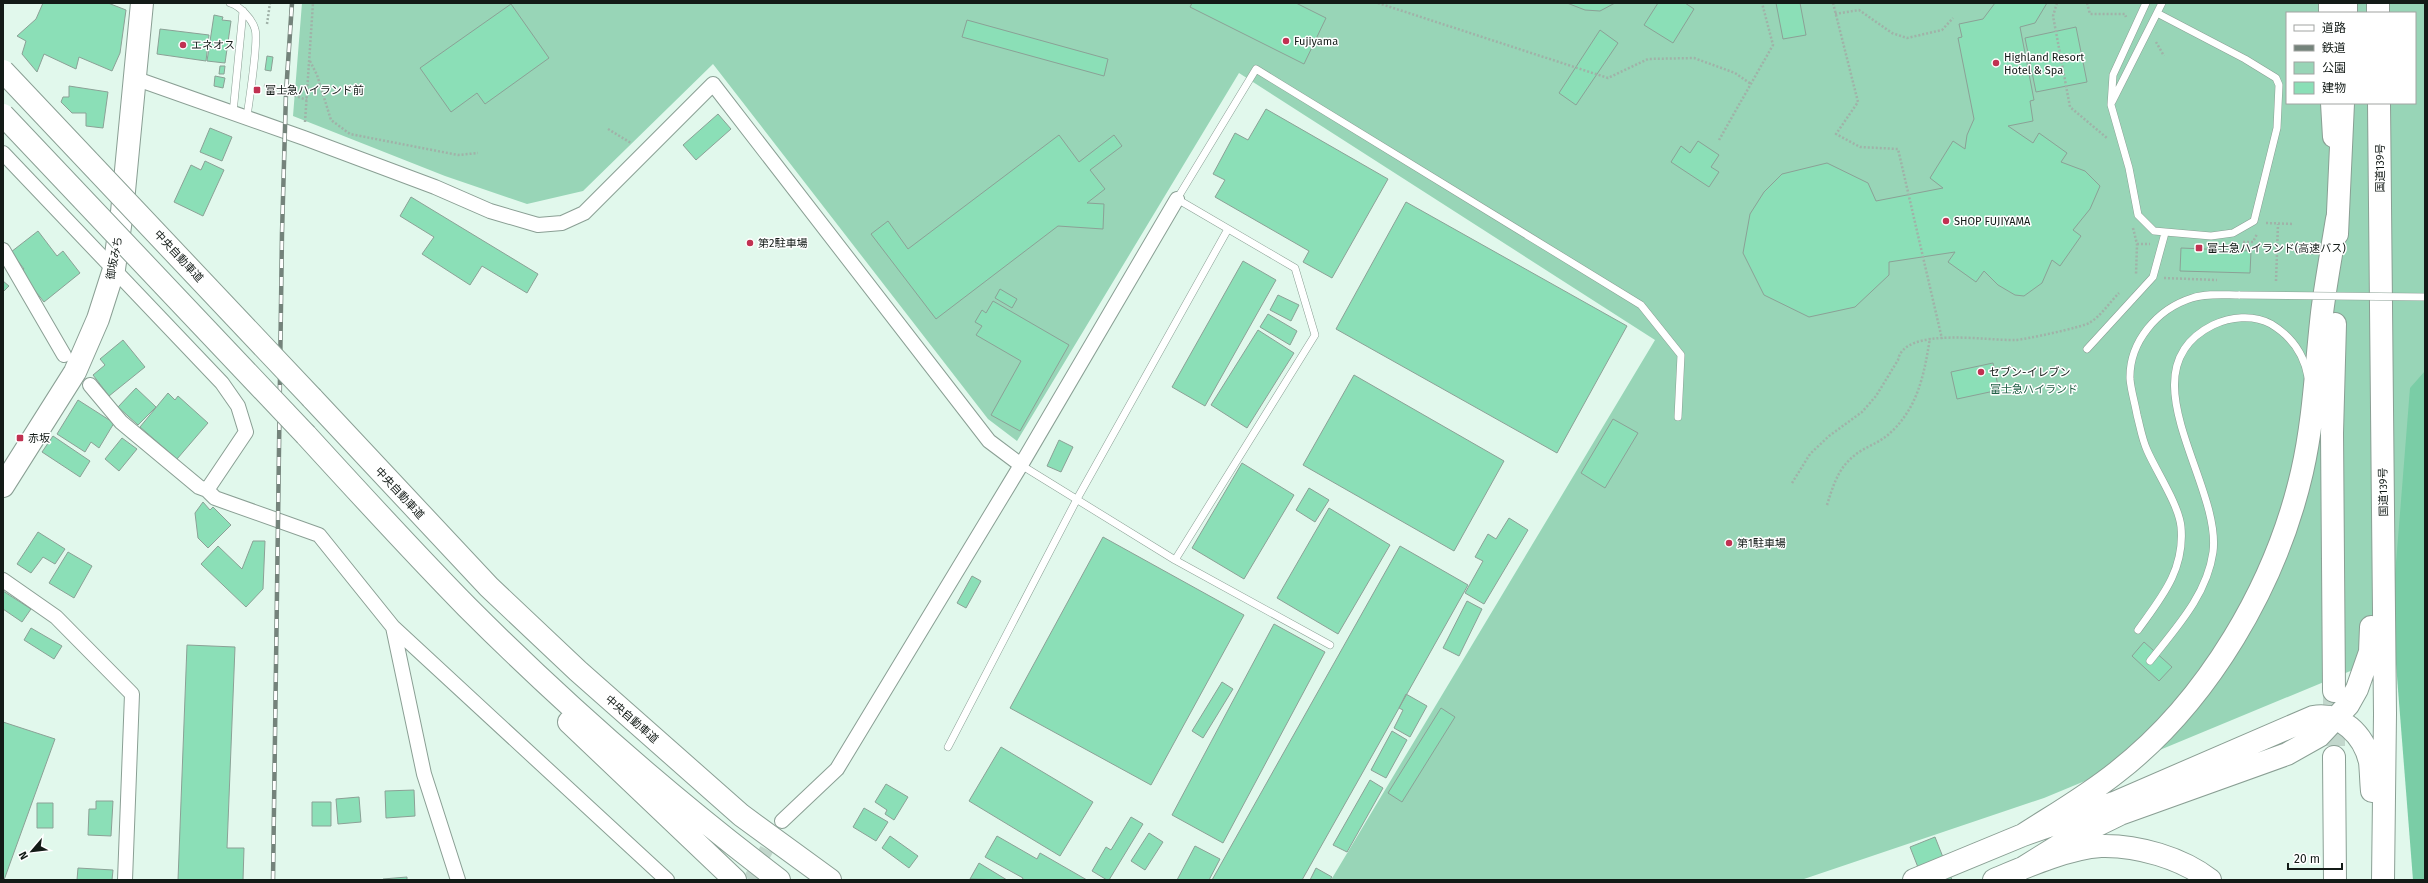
<svg xmlns="http://www.w3.org/2000/svg" width="2428" height="883" viewBox="0 0 2428 883" font-family="'Fira Sans','Noto Sans JP',sans-serif">
  <style>
    .green { fill: #98d5b7; fill-rule: evenodd }
    .forest { fill: #7acda6 }
    .building { fill: #8bdfb7; stroke: #8ba196 }
    .lines { fill: none; stroke-linecap: round; stroke-linejoin: round }
    .street-tunnel { stroke: #c2d7cc; stroke-width: 14; stroke-dasharray: 14 7; stroke-linecap: butt }
    .highway-tunnel { stroke: #c2d7cc; stroke-width: 22; stroke-dasharray: 22 11; stroke-linecap: butt }
    .lane-casing { stroke: #8a9f94; stroke-width: 8 }
    .street-casing { stroke: #8a9f94; stroke-width: 16 }
    .secondary-casing { stroke: #8a9f94; stroke-width: 22 }
    .highway-casing { stroke: #8a9f94; stroke-width: 24 }
    .path { stroke: #a0b2a8; stroke-width: 2.5; stroke-dasharray: 2 2; stroke-linecap: butt }
    .lane { stroke: #fff; stroke-width: 7 }
    .street { stroke: #fff; stroke-width: 14 }
    .secondary { stroke: #fff; stroke-width: 20 }
    .highway { stroke: #fff; stroke-width: 22 }
    .rail-casing { stroke: #74837b; stroke-width: 4.5 }
    .rail { stroke: #fff; stroke-width: 3; stroke-dasharray: 9; stroke-linecap: butt }
    .lane-bridge-casing { stroke: #8a9f94; stroke-width: 8; stroke-linecap: butt }
    .highway-bridge-casing { stroke: #8a9f94; stroke-width: 24; stroke-linecap: butt }
    .lane-bridge { stroke: #fff; stroke-width: 7 }
    .highway-bridge { stroke: #fff; stroke-width: 22 }
    .poi-dot { fill: #c13151; stroke: #fff; stroke-width: 1.5 }
    .labels { text-anchor: middle; stroke-width: 3; stroke-linejoin: round; paint-order: stroke }
    .poi-label { font-size: 11px; fill: #131b17; stroke: #fff; text-anchor: start }
    .street-label { font-size: 11px; fill: #131b17; stroke: #fff }
    .park-label { font-size: 11px; fill: #216046; stroke: #fff }
  </style>
  <rect width="100%" height="100%" fill="#e1f8ec"/>
  <path class="green" d="M302,3h2123v637l-381,158 -243,82h-470l324,-540 -416,-267 -222,368 -29,-22 -275,-355 -130,127 -56,13 -82,-28 -152,-60zM2287,13h128v90h-128z"/>
  <path class="forest" d="M2425,371v509h-12l-21,-267 18,-225z"/>
  <path class="building" d="M43,3h65l18,7 -6,43 -8,18 -33,-14 -3,12 -32,-15 -7,18 -15,-18 4,-13 -9,-5 19,-17z
    M1192,3h104l30,15 -22,46 -114,-57z
    M1567,3h48l-15,8 -15,-1z
    M1658,3h27l9,6 -21,34 -29,-18z
    M1776,3h24l6,32 -23,4z
    M1995,3h52l-12,20 -15,4 14,73 -4,1 3,20 -25,5 25,17 6,-10 28,20 -6,9 24,9 15,15 -10,23 -17,21 8,6 -21,30 -8,-6 -10,23 -18,13 -9,-1 -17,-10 -14,-14 -8,11 -28,-20 7,-10 -66,10v13l-34,32 -46,10 -45,-22 -21,-42 7,-39 14,-22 18,-18 45,-11 41,20 8,18 67,-13 -13,-10 23,-37 12,8 2,-14 7,-16 -16,-81 4,-1 -3,-13 24,-5z
    M511,4l38,54 -64,46 -8,-11 -26,19 -31,-44z
    M214,15l9,2 -1,3 9,1 -6,42 -18,-2z
    M967,20l141,39 -4,17 -142,-39z
    M2076,27l11,55 -51,10 -11,-54z
    M160,29l49,6 -3,26 -49,-7z
    M1600,30l18,13 -42,62 -17,-12z
    M267,56l6,1 -2,14 -6,-1z
    M220,66h5l-1,8h-5z
    M215,76l10,2 -2,10 -9,-2z
    M69,86l39,6 -5,36 -17,-2v-13h-14l-11,-11 2,-5h6z
    M1266,109l122,70 -56,99 -29,-16 6,-11 -94,-54 10,-17 -12,-6 22,-41 13,7z
    M718,114l13,15 -35,31 -13,-15z
    M210,128l22,9 -10,24 -22,-9z
    M1059,135l20,27 35,-27 8,11 -32,24 15,19 -18,14 17,1 -1,25 -45,-3 -122,93 -65,-85 17,-13 20,28z
    M1698,141l21,14 -8,12 8,5 -10,15 -38,-25 10,-16 9,7z
    M205,161l19,9 -21,46 -29,-14 17,-37 10,5z
    M411,197l127,77 -11,19 -45,-27 -12,19 -48,-31 12,-17 -34,-21z
    M1406,202l221,124 -70,127 -221,-124z
    M38,231l19,25 6,-5 17,22 -36,29 -24,-30 4,-3 -13,-17z
    M2181,248l70,3 -1,22 -70,-2z
    M1243,261l33,19 -71,126 -33,-19z
    M3,281l6,5 -6,6z
    M1000,289l17,10 -5,9 -17,-10z
    M1278,295l21,10 -8,16 -21,-11z
    M993,301l76,44 -49,86 -29,-16 30,-54 -45,-26 6,-9 -7,-4 7,-12 4,3z
    M1268,314l29,17 -7,14 -30,-18z
    M1258,330l36,23 -47,75 -36,-23z
    M123,340l22,27 -36,29 -16,-21 12,-10 -5,-6z
    M1993,363l6,27 -42,9 -6,-27z
    M1354,375l150,86 -50,90 -151,-86z
    M136,388l20,19 -18,18 -20,-18z
    M168,393l7,7 3,-4 30,27 -31,36 -37,-32z
    M78,400l36,23 -15,25 -8,-6 -6,10 -28,-18z
    M1613,419l25,14 -33,55 -24,-15z
    M53,436l37,25 -10,16 -38,-25z
    M122,438l15,11 -18,22 -14,-12z
    M1059,440l14,7 -12,25 -14,-6z
    M1242,463l52,32 -50,84 -52,-31z
    M1309,488l20,12 -14,22 -19,-12z
    M203,502l7,8 3,-3 18,18 -23,23 -10,-10 -3,-25z
    M1329,508l61,37 -52,89 -61,-36z
    M1509,518l19,12 -44,74 -19,-11 18,-32 -8,-4 13,-23 8,5z
    M38,532l27,17 -10,15 -12,-7 -12,16 -14,-9z
    M1103,537l141,78 -93,170 -141,-77z
    M253,541h12l-2,48 -17,18 -45,-43 17,-18 24,23z
    M1400,546l68,39 -69,123 -97,172h-90z
    M68,552l24,14 -18,32 -25,-15z
    M972,576l9,5 -15,27 -9,-5z
    M3,591l28,18 -9,13 -19,-13z
    M1467,601l15,8 -23,47 -16,-8z
    M1274,624l51,28 -102,191 -51,-28z
    M31,628l31,18 -8,13 -30,-19z
    M2144,642l28,25 -13,14 -27,-25z
    M187,645l48,2 -8,201h17l-1,32h-65z
    M1222,682l11,7 -30,49 -11,-7z
    M1406,694l21,12 -17,31 -16,-9 9,-18 -4,-2z
    M1441,708l14,9 -53,85 -14,-9z
    M3,722l52,17 -51,141h-1z
    M1392,731l15,9 -21,38 -15,-8z
    M1001,747l92,55 -33,54 -91,-55z
    M1370,780l13,8 -36,64 -14,-7z
    M886,784l22,13 -14,23 -9,-6 2,-4 -12,-8z
    M414,790l1,26 -29,2 -1,-27z
    M359,797l2,25 -23,2 -2,-25z
    M96,801h17l-2,35 -23,-1 1,-26h7z
    M312,802h19v24h-19z
    M37,803h16v25h-16z
    M864,808l24,14 -12,19 -23,-14z
    M1131,817l12,7 -34,56h-2l-15,-9 14,-24 5,3z
    M1149,833l14,9 -18,28 -14,-9z
    M890,836l28,20 -9,12 -27,-20z
    M997,836l40,23 3,-6 47,27h-65l1,-2 -38,-21z
    M1935,837l17,43h-29l-13,-33z
    M1195,846l25,13 -11,21h-32z
    M979,863l28,17 -37,-1z
    M78,868l35,2 -1,10h-35z
    M1316,868l16,9 -2,3h-20z
    M407,877v3h-24v-1z"/>
  <g class="lines">
    <path class="street-tunnel" d="M750,880l32,-59"/>
    <path class="highway-tunnel" d="M2334,691v66"/>
    <g class="lane-casing">
      <path id="lane" d="M230,3c10,3 22,16 25,26 4,12 -6,71 -8,88
        M2146,3l-33,72 -2,30 18,63 9,47 16,16 57,5 22,-3 21,-12 23,-93 2,-43 -3,-7 -31,-19 -88,-46 5,-10
        M2112,102l45,-89
        M233,113l10,-102
        M2087,349l66,-72 12,-44
        M1021,465l154,95 155,85
        M1175,560l140,-225 -20,-67 -118,-69 79,-130 385,236 40,50 -3,62
        M2138,630c23,-32 47,-60 43,-103 -2,-22 -25,-56 -34,-77 -5,-11 -7,-24 -10,-35 -2,-12 -6,-24 -7,-36 -1,-37 27,-70 62,-81 15,-5 32,-3 48,-3
        M2150,661c26,-33 57,-66 63,-109 9,-69 -91,-182 0,-227 17,-8 40,-11 58,-1 20,12 33,30 37,53
        M948,747l129,-248 151,-270"/>
    </g>
    <g class="street-casing">
      <path id="street" d="M134,78l170,60 131,49 55,24 48,14 24,-2 22,-10 129,-129 276,357 32,24
        M3,153l219,230 16,23 8,26 -39,58 8,8 104,37 74,92 31,147 34,106
        M3,250l61,105
        M90,385l31,37 78,65 8,3
        M3,580l53,37 76,77 -7,186
        M393,627l274,253
        M782,821l55,-52 184,-304 156,-266"/>
    </g>
    <g class="secondary-casing">
      <path id="secondary" d="M2329,13v-10
        M2331,103l2,34"/>
    </g>
    <g class="highway-casing">
      <path id="highway" d="M2378,3v10
        M2346,13v-10
        M2379,103l6,611 -2,166
        M2337,234l6,-131
        M312,398l177,189 89,84 163,144 89,65
        M306,435c53,58 106,116 161,172 97,97 203,190 312,273
        M3,486l72,-114 23,-53 16,-50 8,-57 20,-209
        M2334,691l-2,-258 3,-109
        M569,722l166,158
        M2334,757l1,123
        M2023,835c31,-20 64,-39 94,-63 91,-71 159,-187 185,-300 12,-52 14,-106 20,-159 4,-32 10,-63 15,-94
        M2018,871l53,-33 49,-24 167,-60 32,-18 29,-31 9,-16 13,-37 1,-25
        M1914,880l109,-45 91,-32 199,-86c28,-5 51,18 57,45 1,9 1,19 2,29
        M1994,880c31,-13 74,-32 107,-34 36,-1 81,12 109,34"/>
    </g>
    <path class="path" d="M1378,3l230,75 40,-19 46,-1 41,15 16,11
      M1833,3l25,99 -22,32 24,13 38,2 44,190
      M2057,3l-4,13 17,91 37,31
      M2087,3l3,11h35l1,3
      M1835,14l24,-4 33,23 15,5 35,-8 11,-12
      M267,24l3,-21
      M2156,42l8,14
      M310,61l7,14 14,45 19,14 108,21 20,-2
      M264,85l43,15
      M305,122l8,-119
      M608,129l23,14
      M1719,140l54,-95 -11,-42
      M2266,223l28,1
      M2133,228l4,16 -1,31
      M2243,242h10l4,-8
      M2137,244h13
      M2164,278l53,2
      M2276,281l2,-57
      M1792,483l18,-29 19,-18 33,-24 14,-16 22,-36c6,-34 91,-19 117,-20 8,0 68,-13 74,-17 11,-6 21,-21 30,-30
      M1827,505c6,-19 11,-37 28,-50 10,-8 24,-12 34,-21 29,-26 35,-59 41,-96"/>
    <use href="#lane" class="lane"/>
    <use href="#street" class="street"/>
    <use href="#secondary" class="secondary"/>
    <use href="#highway" class="highway"/>
    <g class="rail-casing">
      <path id="rail" d="M273,880l9,-647 4,-140 6,-90"/>
    </g>
    <use href="#rail" class="rail"/>
    <g class="lane-bridge-casing">
      <path id="lane-bridge" d="M2240,295l185,2"/>
    </g>
    <g class="highway-bridge-casing">
      <path id="highway-bridge" d="M3,71l309,327
        M3,115l303,320"/>
    </g>
    <use href="#lane-bridge" class="lane-bridge"/>
    <use href="#highway-bridge" class="highway-bridge"/>
  </g>
  <g class="poi-dot">
    <circle cx="1286" cy="41" r="4"/>
    <circle cx="183" cy="45" r="4"/>
    <circle cx="1996" cy="63" r="4"/>
    <rect x="253" y="86" width="8" height="8" rx="2"/>
    <circle cx="1946" cy="221" r="4"/>
    <circle cx="750" cy="243" r="4"/>
    <rect x="2195" y="244" width="8" height="8" rx="2"/>
    <circle cx="1981" cy="372" r="4"/>
    <rect x="16" y="434" width="8" height="8" rx="2"/>
    <circle cx="1729" cy="543" r="4"/>
  </g>
  <g class="labels">
    <g class="poi-label">
      <text x="1294" y="45">Fujiyama</text>
      <text x="191" y="49">エネオス</text>
      <text x="2004" y="61">Highland Resort<tspan x="2004" dy="13">Hotel &amp; Spa</tspan></text>
      <text x="265" y="94">富士急ハイランド前</text>
      <text x="1954" y="225">SHOP FUJIYAMA</text>
      <text x="758" y="247">第2駐車場</text>
      <text x="2207" y="252">富士急ハイランド(高速バス)</text>
      <text x="1989" y="376">セブン-イレブン</text>
      <text x="28" y="442">赤坂</text>
      <text x="1737" y="547">第1駐車場</text>
    </g>
    <g class="street-label">
      <text transform="translate(2380 168) rotate(-90)" y="4">国道139号</text>
      <text transform="translate(179 256) rotate(47)" y="4">中央自動車道</text>
      <text transform="translate(114 258) rotate(-79)" y="4">御坂みち</text>
      <text transform="translate(2383 492) rotate(-91)" y="4">国道139号</text>
      <text transform="translate(400 493) rotate(47)" y="4">中央自動車道</text>
      <text transform="translate(632 719) rotate(41)" y="4">中央自動車道</text>
    </g>
    <g class="park-label">
      <text x="2034" y="393">富士急ハイランド</text>
    </g>
  </g>
  <rect width="2428" height="883" fill="none" stroke="#131b17" stroke-width="8"/>
  <rect x="2286" y="12" width="130" height="92" fill="#ffffff" stroke="#a1a4a2"/>
  <rect x="2294" y="25" width="20" height="6" fill="#ffffff" stroke="#a1a4a2"/>
  <text x="2322" y="32" font-size="12" fill="#131b17">道路</text>
  <rect x="2294" y="45" width="20" height="6" fill="#74837b" stroke="#a1a4a2"/>
  <text x="2322" y="52" font-size="12" fill="#131b17">鉄道</text>
  <rect x="2294" y="62" width="20" height="12" fill="#98d5b7" stroke="#a1a4a2"/>
  <text x="2322" y="72" font-size="12" fill="#131b17">公園</text>
  <rect x="2294" y="82" width="20" height="12" fill="#8bdfb7" stroke="#a1a4a2"/>
  <text x="2322" y="92" font-size="12" fill="#131b17">建物</text>
  <g transform="translate(32 851) rotate(242)" stroke="#ffffff" stroke-width="3" paint-order="stroke">
  <path d="M0-3L7 15L0 10L-7 15Z" fill="#131b17"/>
  <text y="-6" font-size="11" font-weight="bold" text-anchor="middle" fill="#131b17">N</text>
  </g>
  <path d="M2288 863v6h54v-6" fill="none" stroke="#131b17" stroke-width="2"/>
  <text x="2294" y="863" font-size="12" fill="#131b17" stroke="#ffffff" stroke-width="3" paint-order="stroke">20 m</text>
</svg>
